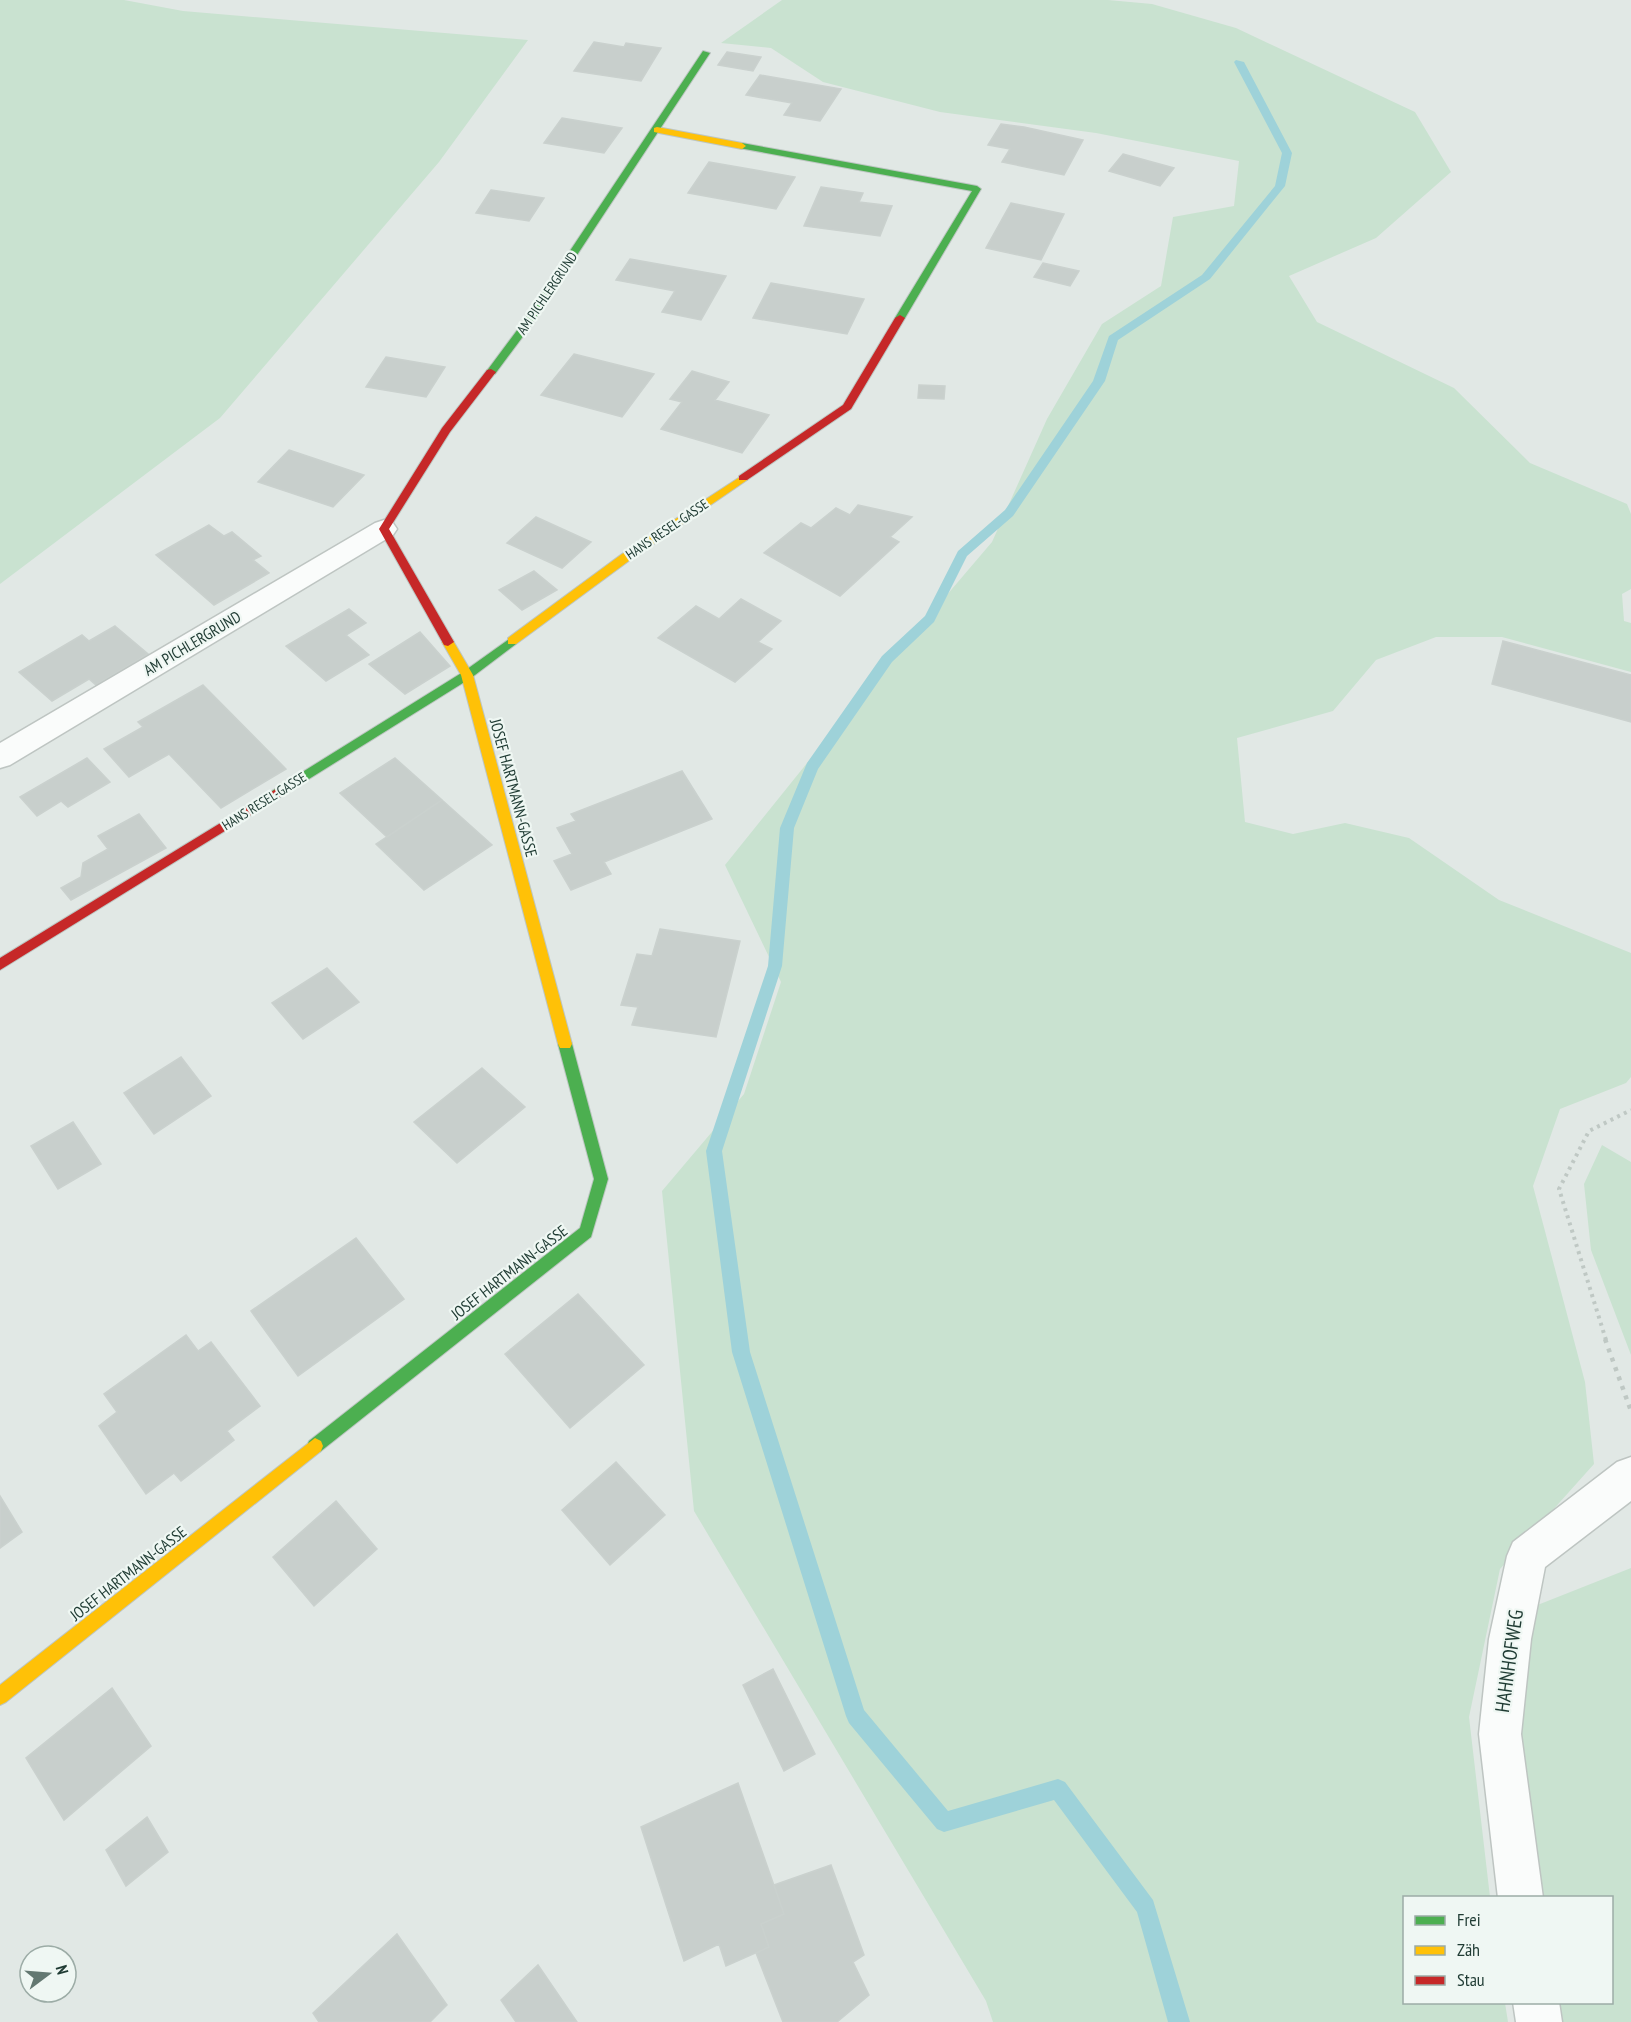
<svg xmlns="http://www.w3.org/2000/svg" width="1631" height="2022" viewBox="0 0 1631 2022" font-family="'PT Sans Narrow',sans-serif">
  <style>
    .green { fill: #c9e2d0 }
    .lines { fill: none; stroke-linecap: round; stroke-linejoin: round }
    .stream { fill: #9ed2d9; fill-rule: evenodd }
    .building { fill: #c8cfcc; stroke: #cad1ce; stroke-width: 1.5 }
    .street-casing { stroke: #bec5c2; stroke-width: 3 }
    .fast-casing { stroke: #bdc6c2; stroke-width: 2 }
    .slow-casing { stroke: #bdc6c2; stroke-width: 2 }
    .jam-casing { stroke: #bdc6c2; stroke-width: 2 }
    .path-far1 { stroke: #bfc8c4; stroke-width: 4; stroke-dasharray: 3 4.5; stroke-linecap: butt }
    .path { stroke: #bfc8c4; stroke-width: 4.5; stroke-dasharray: 4 6; stroke-linecap: butt }
    .street { fill: #fafcfb; fill-rule: evenodd }
    .fast { fill: #4caf50; fill-rule: evenodd }
    .slow { fill: #ffc107; fill-rule: evenodd }
    .jam { fill: #c62828; fill-rule: evenodd }
    .labels { text-anchor: middle; stroke-width: 4.5; stroke-linejoin: round; paint-order: stroke }
    .far-street-label { font-size: 14px; fill: #1f3b33; stroke: #eff7f3 }
    .street-label { font-size: 16px; fill: #1f3b33; stroke: #eff7f3 }
    .near-street-label { font-size: 20px; fill: #1f3b33; stroke: #eff7f3 }
  </style>
  <rect width="100%" height="100%" fill="#e1e8e5"/>
  <path class="green" d="M0,0h124l59,11 345,29 -89,122 -219,256 -220,166z
    M782,0h326l44,4 84,24 179,84 36,60 -75,66 -87,38 28,46 137,66 76,75 97,41 4,10v75l-9,5 2,27 7,2v49l-129,-35h-66l-60,23 -43,51 -96,27 8,84 48,12 52,-11 64,15 90,62 132,53v124l-5,6 -66,26 -27,77 52,196 9,82 -94,105 -31,148 21,180 -86,1v104l101,1 3,19h-515l-7,-21 -292,-490 -32,-320 82,-97 37,-112 -56,-117 140,-174 127,-149 55,-123 55,-95 59,-38 12,-69 61,-11 5,-45 -143,-28 -156,-21 -117,-30 -52,-34 -50,-5z
    M1602,1145l29,17v193l-40,-105 -7,-66z
    M1631,1568v454h-75l-4,-19 60,-1v-104h-78l-12,-80 -2,-133 15,-79z"/>
  <g class="lines">
    <path class="stream" d="M1236,60l8,2 48,91 -7,33 -75,93 -92,61 -13,41 -92,135 -46,40 -33,66 -42,40 -74,107 -24,59 -12,138 -60,185 28,201 114,358 84,101 110,-32 7,3 88,118 37,122h-22l-31,-110 -83,-112 -110,32 -7,-3 -88,-106 -3,-7 -114,-364 -26,-201 62,-185 12,-138 27,-65 75,-107 43,-40 33,-65 47,-41 88,-129 16,-45 93,-61 73,-89 7,-33 -48,-91z"/>
  </g>
  <path class="building" d="M594,42l30,5 2,-4 35,5 -20,33 -67,-10z
    M727,52l34,5 -8,14 -35,-6z
    M760,75l81,14 -21,32 -36,-6 8,-12 -46,-8z
    M562,118l60,10 -18,25 -60,-10z
    M1001,124l23,3 59,13 -19,35 -62,-13 8,-13 -22,-4z
    M1123,154l51,14 -14,18 -51,-15z
    M709,162l86,15 -19,32 -88,-16z
    M821,187l42,6 -4,9 33,4 -12,30 -76,-10z
    M491,190l53,8 -15,23 -53,-8z
    M1011,203l53,11 -23,46 -55,-12z
    M630,259l96,17 -25,44 -39,-8 13,-21 -59,-11z
    M1043,263l36,8 -9,15 -36,-9z
    M771,283l93,16 -17,35 -94,-16z
    M574,354l80,20 -32,43 -81,-22z
    M386,357l59,10 -19,30 -60,-10z
    M692,371l37,11 -14,18 54,15 -27,38 -81,-24 21,-27 -12,-3z
    M919,385l26,1 -1,13 -26,-1z
    M289,450l75,25 -31,32 -75,-25z
    M858,505l54,12 -22,20 9,5 -59,54 -76,-43 37,-30 10,5 25,-20 14,7z
    M536,517l55,25 -29,26 -55,-25z
    M209,525l15,11 8,-4 29,24 -8,4 16,13 -55,32 -58,-50z
    M534,571l23,19 -35,20 -23,-20z
    M741,599l40,22 -23,21 14,7 -37,33 -77,-44 38,-32 23,13z
    M349,609l17,14 -20,12 23,20 -43,26 -40,-35z
    M115,626l33,28 -52,31 -7,-6 -37,22 -33,-29 63,-37 7,6z
    M420,632l30,34 -45,28 -36,-30z
    M1503,641l128,34v47l-139,-38z
    M203,685l83,84 -65,39 -52,-54 -40,23 -25,-28 39,-22 -5,-5z
    M87,758l23,24 -42,25 -7,-6 -24,15 -17,-19z
    M395,758l47,42 -55,37 -47,-44z
    M682,771l30,48 -108,43 7,12 -40,16 -17,-29 18,-7 -15,-26 19,-7 -5,-7z
    M442,800l50,45 -68,45 -48,-46z
    M139,814l27,34 -95,52 -10,-12 20,-11 2,-14 25,-14 -10,-13z
    M660,929l80,12 -24,96 -84,-12 6,-18 -17,-2 16,-51 15,2z
    M327,968l32,34 -56,37 -31,-36z
    M181,1057l30,39 -57,38 -30,-41z
    M482,1068l43,39 -68,56 -43,-41z
    M73,1122l28,42 -43,25 -27,-43z
    M356,1238l48,61 -106,77 -47,-65z
    M578,1294l66,71 -74,63 -65,-74z
    M186,1335l12,16 13,-9 49,64 -33,25 7,9 -53,41 -7,-8 -28,21 -47,-68 18,-14 -13,-18z
    M616,1462l49,53 -55,50 -48,-55z
    M0,1496l22,36 -22,16z
    M336,1501l41,48 -63,57 -41,-49z
    M773,1669l42,85 -31,17 -41,-86z
    M112,1688l39,58 -87,74 -38,-62z
    M738,1783l46,131 -23,10 8,23 -43,19 -7,-22 -35,17 -43,-134z
    M147,1817l21,35 -42,34 -20,-36z
    M831,1865l33,90 -11,7 16,33 -32,27h-54l-27,-69 13,-6 -8,-23 23,-10 -10,-29z
    M397,1934l50,71 -17,17h-111l-6,-9z
    M538,1965l39,57h-61l-15,-22z"/>
  <g class="lines">
    <g class="street-casing">
      <path id="street" d="M384,520l9,3 4,6 -4,6 -383,230 -10,3v-25l375,-220z
        M1631,1457v44l-86,66 -14,72 -10,95 22,164h-45l-19,-164 10,-95 18,-83 6,-14 104,-80z
        M1513,2002h46l3,20h-46z"/>
    </g>
    <g class="fast-casing">
      <path id="fast" d="M703,51l7,2 -183,278 -32,43h-8l-1,-2 32,-43z
        M742,143l235,43 4,3 -76,129 -5,3 -5,-3 77,-127 -233,-43 -1,-2z
        M512,637l4,1v6l-45,34 -191,119h-8l-2,-3 2,-3 191,-119z
        M565,1038l5,2 2,4 36,135 -17,58 -270,214 -6,3 -6,-3 -2,-5 2,-5 271,-213 14,-49 -36,-135 2,-4z"/>
    </g>
    <g class="slow-casing">
      <path id="slow" d="M657,127l85,16 4,3 -4,3 -88,-17v-4z
        M743,475l5,3 -1,2 -117,80 -114,84h-8v-6l114,-84z
        M448,638l4,1 21,36 99,369 -2,4h-10l-2,-4 -97,-369 -19,-33z
        M315,1438l6,3 2,5 -2,5 -315,251 -6,3v-20z"/>
    </g>
    <g class="jam-casing">
      <path id="jam" d="M900,315l5,3 -54,91 -104,71h-8v-4l104,-71 52,-87z
        M491,369l5,3 -46,60 -61,97 65,113 -6,4 -4,-1 -65,-116 63,-101 45,-58z
        M276,789l4,2 2,3 -2,3 -280,173v-12z"/>
    </g>
    <path class="path-far1" d="M1606,1340l-47,-151 30,-58 42,-21"/>
    <path class="path" d="M1605,1339l26,72"/>
    <use href="#street" class="street"/>
    <use href="#fast" class="fast"/>
    <use href="#slow" class="slow"/>
    <use href="#jam" class="jam"/>
  </g>
  <g class="labels">
    <g class="far-street-label">
      <text transform="translate(547 293) rotate(-56)" y="5">AM PICHLERGRUND</text>
      <text transform="translate(667 529) rotate(-34)" y="5">HANS RESEL-GASSE</text>
      <text transform="translate(264 801) rotate(-32)" y="5">HANS RESEL-GASSE</text>
    </g>
    <g class="street-label">
      <text transform="translate(192 643) rotate(-31)" y="6">AM PICHLERGRUND</text>
      <text transform="translate(514 788) rotate(75)" y="6">JOSEF HARTMANN-GASSE</text>
      <text transform="translate(509 1272) rotate(-38)" y="6">JOSEF HARTMANN-GASSE</text>
      <text transform="translate(128 1573) rotate(-38)" y="6">JOSEF HARTMANN-GASSE</text>
    </g>
    <g class="near-street-label">
      <text transform="translate(1509 1661) rotate(-82)" y="7">HAHNHOFWEG</text>
    </g>
  </g>
  <rect x="1403" y="1896" width="210" height="108" fill="#eff7f3" stroke="#9caca6" stroke-width="1.5"/>
  <rect x="1415" y="1916" width="30" height="9" fill="#4caf50" stroke="#9caca6" stroke-width="1.5"/>
  <text x="1457" y="1926" font-size="18" fill="#1f3b33">Frei</text>
  <rect x="1415" y="1946" width="30" height="9" fill="#ffc107" stroke="#9caca6" stroke-width="1.5"/>
  <text x="1457" y="1956" font-size="18" fill="#1f3b33">Zäh</text>
  <rect x="1415" y="1976" width="30" height="9" fill="#c62828" stroke="#9caca6" stroke-width="1.5"/>
  <text x="1457" y="1986" font-size="18" fill="#1f3b33">Stau</text>
  <g transform="translate(48 1974) rotate(74)"><circle r="28" fill="#eff7f3" stroke="#9caca6" stroke-width="1.5"/>
  <path d="M0-4.5L10 22L0 15L-10 22Z" fill="#637871"/>
  <text y="-9" font-size="16" font-weight="bold" text-anchor="middle" fill="#1f3b33">N</text>
  </g>
</svg>
